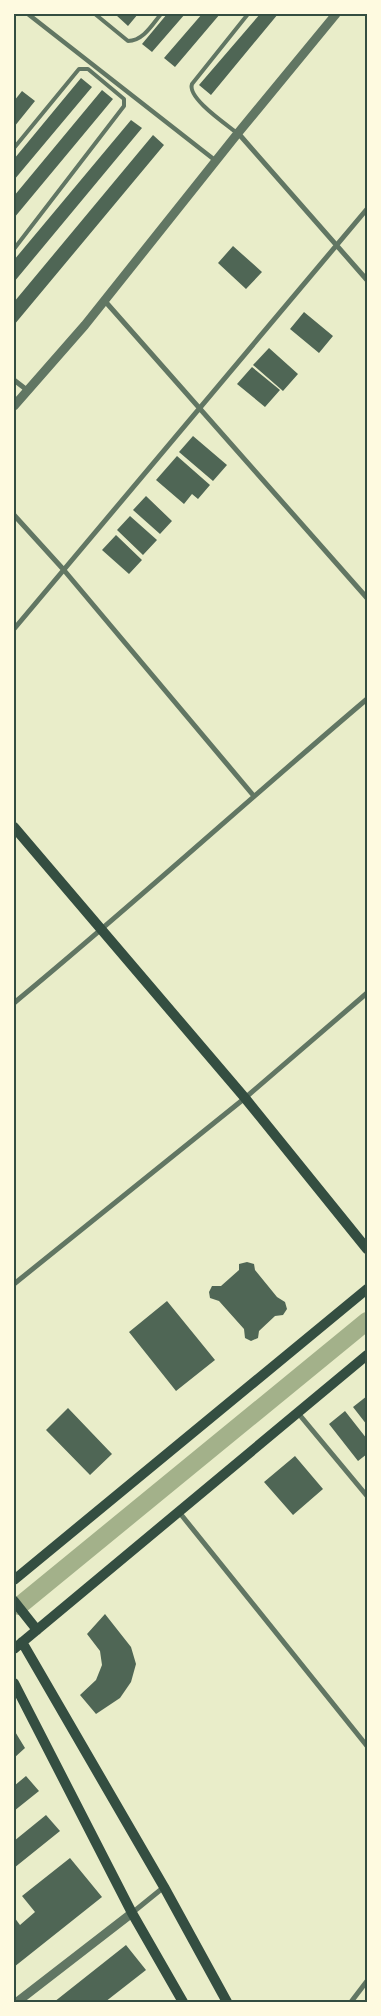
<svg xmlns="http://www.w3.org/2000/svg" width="381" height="2016" viewBox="0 0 381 2016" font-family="Rubik,sans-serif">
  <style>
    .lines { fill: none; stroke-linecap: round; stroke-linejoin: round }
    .canal { stroke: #a3b18a; stroke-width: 18 }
    .building { fill: #4f6655 }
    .service { stroke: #617663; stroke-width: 4 }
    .pedestrian { stroke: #617663; stroke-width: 4.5 }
    .minor { stroke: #617663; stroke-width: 5 }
    .tertiary { stroke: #617663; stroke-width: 9 }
    .secondary { stroke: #344e41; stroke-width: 10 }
    .neatline { fill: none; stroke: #344e41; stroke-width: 2 }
  </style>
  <rect width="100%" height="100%" fill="#e9edc9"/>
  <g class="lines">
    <path class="canal" d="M19,1606l348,-285"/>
  </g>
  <path class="building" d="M117,14h21l-10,12 -12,-11z
    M167,14h18l-33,38 -10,-8z
    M202,14h18l-45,53 -11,-9z
    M260,14h18l-67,81 -12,-10z
    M81,78l11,9 -78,93v-21z
    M102,90l11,9 -99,119v-22z
    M22,91l13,10 -21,26v-26z
    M131,120l11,8 -128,154v-22z
    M153,135l11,10 -150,180v-23z
    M233,246l29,26 -16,17 -28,-26z
    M304,312l29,24 -14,17 -29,-24z
    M269,348l29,26 -15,17 -30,-26z
    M252,367l28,23 -15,17 -28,-23z
    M193,436l34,29 -14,16 -34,-29z
    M177,456l33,29 -12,14 -6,-5 -8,10 -28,-24z
    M146,496l26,25 -12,13 -27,-24z
    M130,516l27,24 -14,15 -26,-25z
    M116,535l26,25 -13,14 -27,-24z
    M247,1262l7,2 1,6 22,27 8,5 2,7 -4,6 -8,1 -16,15 -1,7 -7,3 -6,-3 -1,-9 -25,-28 -9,-3 -1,-6 3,-6h9l18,-16v-6z
    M167,1301l48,59 -39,31 -47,-59z
    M367,1396v29l-14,-18z
    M68,1408l44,46 -22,21 -44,-45z
    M345,1411l22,28v15l-9,7 -29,-37z
    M295,1456l28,33 -30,26 -29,-33z
    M105,1614l26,33 5,17 -5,18 -11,16 -24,16 -16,-19 16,-15 6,-15 -2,-14 -13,-17z
    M14,1730l11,18 -11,10z
    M26,1776l13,15 -25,20v-25z
    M46,1815l14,16 -46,37v-27z
    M70,1858l32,39 -88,70v-50l6,8 15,-13 -13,-16z
    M126,1945l20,25 -41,32h-51z"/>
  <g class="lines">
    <path class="service" d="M95,14l33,27c15,0 24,-16 33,-27
      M237,133c-11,-9 -50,-35 -45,-49l56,-70
      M14,148l65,-79h9l36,30v7l-110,143"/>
    <path class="pedestrian" d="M28,14l188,147"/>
    <path class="minor" d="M238,133l129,147
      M104,300l263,298
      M14,380l13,10
      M14,515l49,54 190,226
      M14,629l353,-420
      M14,1003c120,-99 235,-204 353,-304
      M14,1284l231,-186 122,-105
      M298,1413l69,83
      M179,1512l188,234
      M132,1913l32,-26
      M351,2002l16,-21"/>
    <path class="tertiary" d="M14,406l71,-81 153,-192 98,-119
      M17,2002l115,-89"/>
    <path class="secondary" d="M14,827l231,271 122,151
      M14,1580l353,-291
      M14,1601l23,29
      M22,1642l142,245 63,115
      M14,1649l353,-294
      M14,1683l118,230 51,89"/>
  </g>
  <rect width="381" height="2016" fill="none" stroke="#fefae0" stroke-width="30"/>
  <rect x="15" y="15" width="351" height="1986" class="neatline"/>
</svg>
